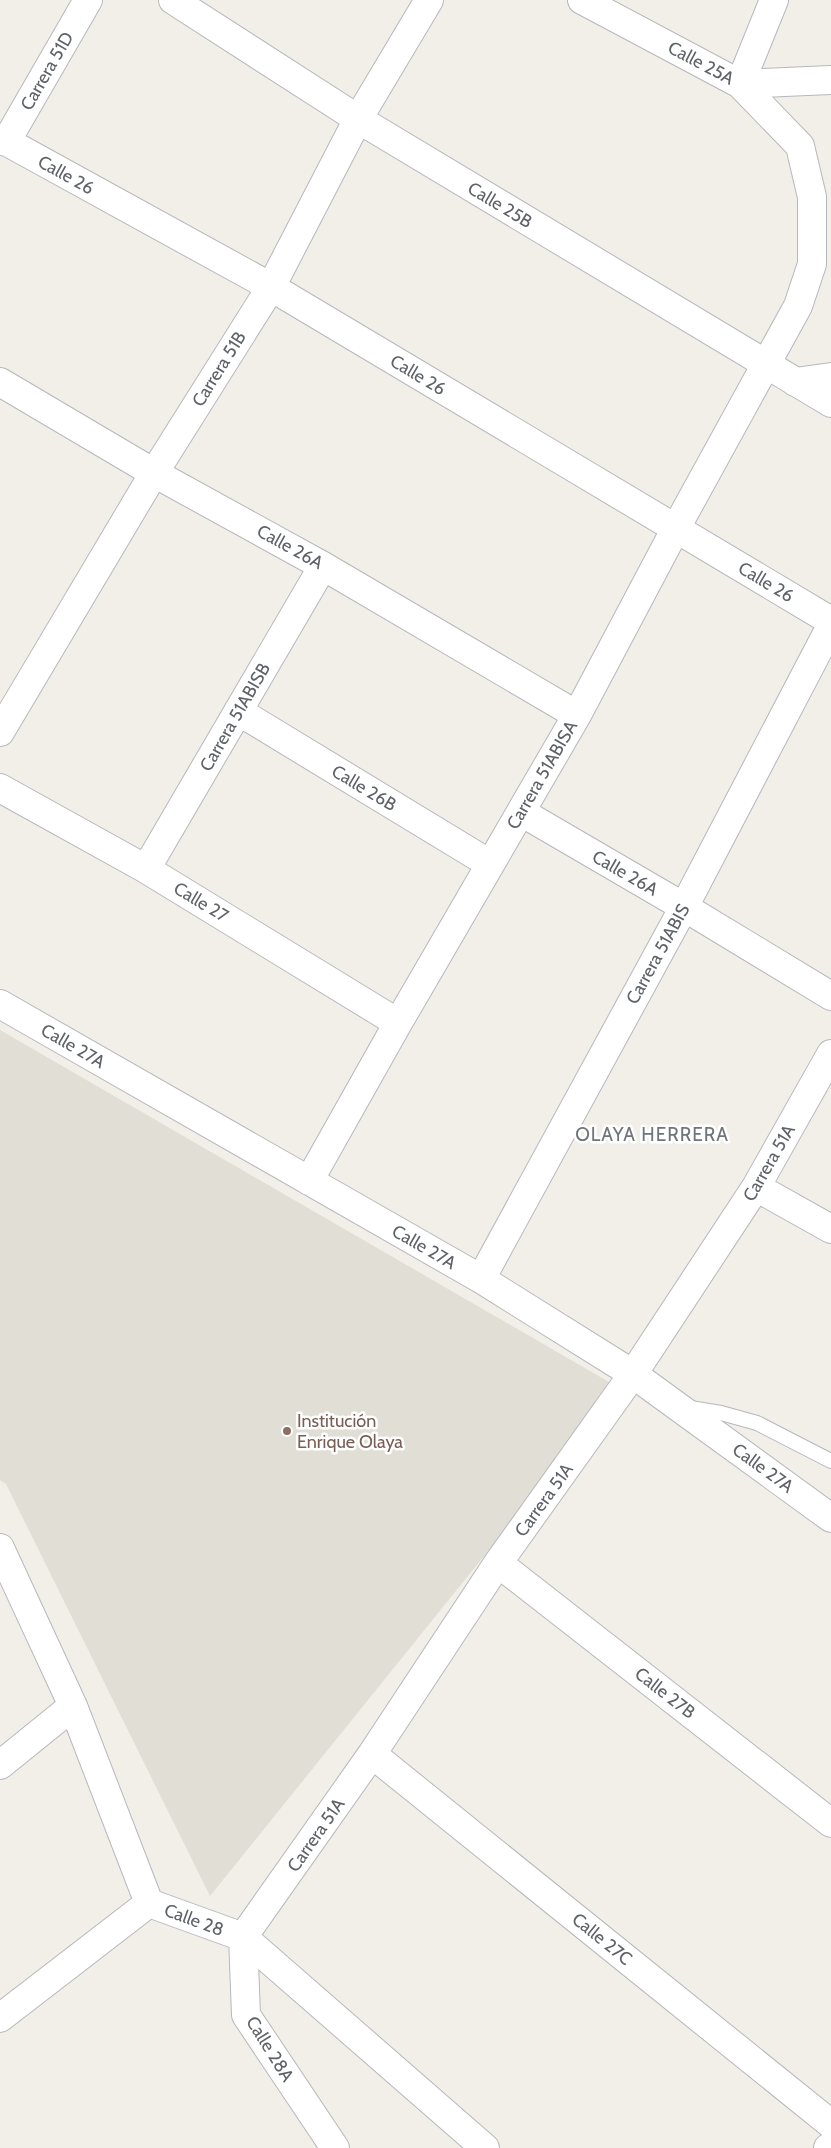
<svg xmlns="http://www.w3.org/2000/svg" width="831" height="2148" viewBox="0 0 831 2148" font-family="Cabin,sans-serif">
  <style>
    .education { fill: #e1ded6 }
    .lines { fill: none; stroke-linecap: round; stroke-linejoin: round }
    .lane-casing { stroke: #b5b8bc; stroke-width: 16 }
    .street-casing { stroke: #b5b8bc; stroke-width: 30 }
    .lane { stroke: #fff; stroke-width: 14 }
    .street { stroke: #fff; stroke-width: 28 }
    .education-dot { fill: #8d6e63; stroke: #fff; stroke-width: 2 }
    .labels { text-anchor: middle; stroke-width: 5; stroke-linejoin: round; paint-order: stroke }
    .street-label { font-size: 18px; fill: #5f6368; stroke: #fff }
    .education-label { font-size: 18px; fill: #785e54; stroke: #fff; text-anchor: start }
    .neighbourhood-label { font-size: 19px; letter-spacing: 1px; fill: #70757a; stroke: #fff }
  </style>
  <rect width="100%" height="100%" fill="#f1efe8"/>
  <path class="education" d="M0,1030l609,352 -104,148 -295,366 -204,-412 -6,-4z"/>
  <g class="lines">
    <g class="lane-casing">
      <path id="lane" d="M690,1408l31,5 36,10 74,38"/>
    </g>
    <g class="street-casing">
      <path id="street" d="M173,0l185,119 473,284
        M582,0l158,84 91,-4
        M740,84l34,-84
        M0,138l271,149 560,334
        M6,142l82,-142
        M0,382l154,91 169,93 254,149
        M795,382l36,-5
        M238,711l252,153
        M0,732l154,-259 117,-186 87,-168 71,-119
        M0,788l146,81 252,154
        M521,812l163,95 147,89
        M146,869l177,-303
        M0,1004l481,275 152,95 198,144
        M309,1181l89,-158 179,-308 99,-187 122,-222 14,-42v-67l-12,-51 -60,-62
        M756,1187l75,42
        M481,1279l203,-372 147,-281
        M0,1548l73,158 76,197 94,34 242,211
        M498,1563l333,260
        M372,1754l459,370
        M0,1765l73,-59
        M0,2018l149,-115
        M335,2148l-89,-133 -3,-78 129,-183 126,-191 135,-189 123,-187 75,-133
        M828,2148l3,-2"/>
    </g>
    <use href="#lane" class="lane"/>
    <use href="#street" class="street"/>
  </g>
  <circle class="education-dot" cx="287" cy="1431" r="5"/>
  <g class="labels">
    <g class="street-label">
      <text transform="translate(701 63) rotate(28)" y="6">Calle 25A</text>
      <text transform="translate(47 71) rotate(-60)" y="6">Carrera 51D</text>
      <text transform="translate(66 175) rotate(29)" y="6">Calle 26</text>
      <text transform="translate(500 205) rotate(31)" y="6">Calle 25B</text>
      <text transform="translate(219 369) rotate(-58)" y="6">Carrera 51B</text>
      <text transform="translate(418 375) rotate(31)" y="6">Calle 26</text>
      <text transform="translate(290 547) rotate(29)" y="6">Calle 26A</text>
      <text transform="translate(766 582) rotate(31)" y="6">Calle 26</text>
      <text transform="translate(235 717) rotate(-60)" y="6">Carrera 51ABISB</text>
      <text transform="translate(542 775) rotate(-60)" y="6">Carrera 51ABISA</text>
      <text transform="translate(364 788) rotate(31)" y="6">Calle 26B</text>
      <text transform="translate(625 873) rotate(30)" y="6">Calle 26A</text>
      <text transform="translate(201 902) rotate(31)" y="6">Calle 27</text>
      <text transform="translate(658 954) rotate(-61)" y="6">Carrera 51ABIS</text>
      <text transform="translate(73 1046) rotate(30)" y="6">Calle 27A</text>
      <text transform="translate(769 1163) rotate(-60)" y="6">Carrera 51A</text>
      <text transform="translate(424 1247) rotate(30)" y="6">Calle 27A</text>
      <text transform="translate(763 1468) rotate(36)" y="6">Calle 27A</text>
      <text transform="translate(544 1500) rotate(-54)" y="6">Carrera 51A</text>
      <text transform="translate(665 1693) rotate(38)" y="6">Calle 27B</text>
      <text transform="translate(316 1835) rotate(-55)" y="6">Carrera 51A</text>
      <text transform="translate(194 1920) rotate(20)" y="6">Calle 28</text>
      <text transform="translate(602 1939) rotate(39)" y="6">Calle 27C</text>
      <text transform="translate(270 2049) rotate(58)" y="6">Calle 28A</text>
    </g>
    <g class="education-label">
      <text x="297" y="1427">Institución<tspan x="297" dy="21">Enrique Olaya</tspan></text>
    </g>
    <g class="neighbourhood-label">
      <text x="652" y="1141">OLAYA HERRERA</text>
    </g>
  </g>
</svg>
